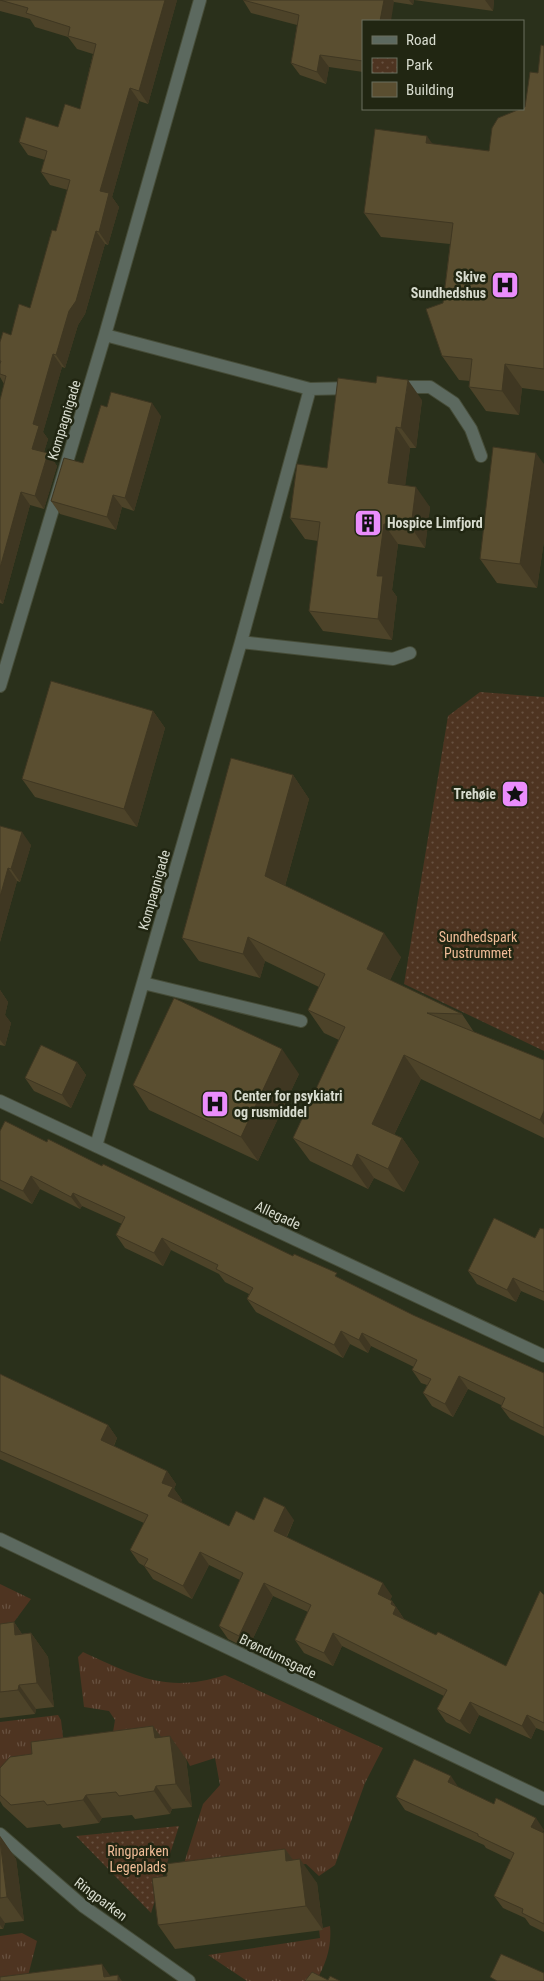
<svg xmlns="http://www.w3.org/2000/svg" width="544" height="1981" viewBox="0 0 544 1981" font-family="'Roboto Condensed',sans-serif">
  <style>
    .grass { fill: url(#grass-tufts) }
    .park { fill: url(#park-dots) }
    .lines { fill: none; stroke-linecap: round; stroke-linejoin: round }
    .minor-casing { stroke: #464c38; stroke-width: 14 }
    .minor { stroke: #5c695f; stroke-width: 12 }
    .wall { fill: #4d4329 }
    .shaded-wall { fill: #3f3722 }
    .building { fill: #5a4e30; stroke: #3f3722 }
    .labels { text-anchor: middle; stroke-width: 5; stroke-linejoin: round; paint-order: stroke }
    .poi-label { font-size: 14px; font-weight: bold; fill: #d8dccf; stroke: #212612; text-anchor: end }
    .street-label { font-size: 14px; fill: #d8dccf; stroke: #212612 }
    .park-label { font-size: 14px; fill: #f0bc97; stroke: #212612 }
  </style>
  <defs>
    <pattern id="grass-tufts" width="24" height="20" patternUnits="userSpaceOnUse" patternTransform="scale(1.25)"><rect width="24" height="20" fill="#4e3421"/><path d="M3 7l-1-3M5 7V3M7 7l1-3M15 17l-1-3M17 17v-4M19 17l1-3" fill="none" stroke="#675140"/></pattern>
    <pattern id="park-dots" width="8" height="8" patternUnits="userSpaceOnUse" patternTransform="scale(1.25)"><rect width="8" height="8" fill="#4e3421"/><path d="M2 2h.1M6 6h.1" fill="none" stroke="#675140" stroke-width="1.8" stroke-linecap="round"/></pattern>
  </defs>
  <rect width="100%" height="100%" fill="#2a301b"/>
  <path class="grass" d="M0,1584l31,15 -31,42z
    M83,1652c53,24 84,42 142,23l158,73 -18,35 -30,82 -16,11 -13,-12 -127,15 24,-75 17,-19 -5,-27 -25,8c-10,-26 -53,-28 -77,-34l2,-12 -6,-9 -25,-4 -6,-50z
    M58,1715l3,5 4,34 -65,29v-61z
    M330,1926c2,20 -4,38 -14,55h-69l-39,-26 112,-17 -1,-9z
    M22,1933l15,8 -9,35 -28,5v-45z"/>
  <path class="park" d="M480,692l64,5v354l-140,-67 44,-268z
    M179,1826l-28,87 -75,-77z"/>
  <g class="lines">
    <g class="minor-casing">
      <path id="minor" d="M396,387h34l24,16 17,26 10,27
        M310,389l44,-1
        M241,642l152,17 17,-6
        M0,686l105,-351 95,-335
        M143,983l158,38
        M0,1101l544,255
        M96,1146l145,-504 69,-253 -205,-54
        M0,1539l544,260
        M0,1834l83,72 106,75"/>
    </g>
    <use href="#minor" class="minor"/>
  </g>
  <path class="wall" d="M0,0h177l-29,104 -9,-3 -27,96 7,10 -11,38 -3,-1 -20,70 -7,11 -13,43 -3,-1 -19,65 5,7 -4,13 4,1 9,13 -13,43 -14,-4 -27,99 -3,-1v-203l4,-16 -4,-7v-35l11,-7 19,-27 26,-77 12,-41 -18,-5 -9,-13 4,-12 -17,-5 -9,-13 39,-15 22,-18 13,-55 -16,-5 -9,-12 -33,-10 -5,-8 -30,-8z
    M243,0h171l-1,5 -19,-3 -31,19v51l-34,-5 -3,17 -26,-9 -9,-12 6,-38 -46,-12z
    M414,0h80l-1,11z
    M544,46v345l-22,-3 -3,27 -33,-4 -17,-24 1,-6 -11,-1 -17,-24 1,-53 7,-59 -69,-7 -17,-24 69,-69 56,7 36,-44 13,-34z
    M422,400l-6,48h-6l-5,37 25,22 -5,41 -27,-4 -6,46 5,7 -5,43 -69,-9 -14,-20 9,-70 -13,-2 -15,-21 37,-50z
    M107,407l54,9 -27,95 -12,-4 -6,23 -56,-16 -9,-13 32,-38z
    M544,464v77l-7,47 -40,-5 -17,-24z
    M153,711l12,17 -28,99 -102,-30 -13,-18z
    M293,775l16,24 -24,87 116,71 -11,23 72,34 12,18 70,28v78l-123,-59 -27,56 8,3 17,24 -15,30 -30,-14 -6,11 -58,-28 -17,-23 46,-98 -15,-7 -16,-23 11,-23 -54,-26 -5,17 -61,-17 -17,-23z
    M0,826l31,19 -11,37 -3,-1 -17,61z
    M0,990l8,12 -3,13 6,8 -6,23 -5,-1z
    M77,1062l9,13 -15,33 -37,-17 -9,-13z
    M299,1074l-41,87 -109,-51 -16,-25z
    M0,1131l47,11 55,24 239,113 72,36 131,58v63l-34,-17 -9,-12v-2l-33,-16 -15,28 -21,-11 -9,-13 4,-8 -6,-2 -9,-13 2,-3 -43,-21 -3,7 -18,-9 -7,14 -87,-46 -9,-13 2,-5 -24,-12 -6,-8 -48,-24 -8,16 -38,-18 -9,-13 6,-11 -40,-18 -2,3 -40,-20 -8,15 -32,-16z
    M544,1229v72l-23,-10 -5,11 -39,-18 -9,-13 67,-33z
    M0,1374l108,51 9,13 -3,8 53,25 9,13 -2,5 8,11 -1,2 48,24 25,-6h40l-7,17 105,59 -2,4 2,1 12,18 32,16 70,31 38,-71v136l-8,-3 -5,11 -52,-24 -9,19 -24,-12 -9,-13 7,-13 -102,-50 -9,20 -29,-13 -9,-13 13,-28 -35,-16 -25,53 -20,-10 -9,-13 21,-46 -31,-15 -17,34 -39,-20 -9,-13 -5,-3 -9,-13 14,-27 -144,-64z
    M14,1622l8,12 9,-1 17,24 6,50 -18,2 -1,5 -35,4v-94z
    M153,1726l8,11 25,22 6,48 -20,2 -2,5 -35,5 -3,-4 -30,3 -3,5 -36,5 -3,-4 -33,4 -24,-22 -3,-5v-33l32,-14z
    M458,1787l86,46v99l-14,-7 -5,-7 -22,-10 -9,-12 17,-36 -25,-12 -2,-3 -79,-35 -9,-13z
    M0,1836l16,23 8,62 -19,2 -2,6h-3z
    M285,1849l8,11 24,23 6,47 -148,19 -17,-24 9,-49z"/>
  <path class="shaded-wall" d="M165,0h12l-29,104 -9,-13z
    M384,0h9l1,2 -3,19h-11z
    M409,0h5l-1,5z
    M485,0h9l-1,11z
    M320,55l9,12 -3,17 -9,-12z
    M130,88l9,13 -27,96 7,10 -11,38 -9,-13 1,-41z
    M427,136l17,24 -18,-17z
    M96,231l9,13 -20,70 -7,11 -13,43 -9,-13 13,-44z
    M53,354l9,13 -19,65 5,7 -7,23 -9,-13 1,-25z
    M505,364l17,24 -3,27 -17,-24z
    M408,380l14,20 -6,48 -15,-20z
    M152,403l9,13 -27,95 -9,-13z
    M396,427l14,21 -7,56 -15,-21z
    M48,453l9,13 -13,43 -9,-13z
    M536,453l8,11v77l-7,47 -17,-24z
    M416,487l14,20 -5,41 -14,-21z
    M21,492l9,13 -27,99 -3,-5v-31z
    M113,495l9,12 -6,23 -9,-13z
    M384,524l14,20 -6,46 5,7 -5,43 -14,-21 -1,-43z
    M153,711l12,17 -28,99 -13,-18z
    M293,775l16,24 -28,101 -16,-24z
    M22,832l9,13 -11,37 -9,-13z
    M8,868l9,13 -17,61v-45z
    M384,933l17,24 -17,36 -17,-24z
    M248,937l17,24 -5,17 -17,-24z
    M0,990l8,12 -3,13 6,8 -6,23 -5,-6z
    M282,1049l17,25 -41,87 -17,-24z
    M404,1055l17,24 -33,68 -16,-23z
    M77,1062l9,13 -15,33 -9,-13z
    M544,1111v14l-4,-5z
    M402,1138l17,24 -15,30 -16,-23z
    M357,1154l17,24 -6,11 -16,-23z
    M31,1176l9,13 -8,15 -9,-13z
    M73,1193l9,13 -2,3 -9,-12z
    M162,1238l9,12 -8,16 -9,-13z
    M513,1278l8,13 -5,11 -9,-12z
    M341,1331l9,13 -7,14 -9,-13z
    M362,1333l9,13 -3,7 -9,-13z
    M459,1376l9,13 -15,28 -8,-13z
    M108,1425l9,13 -7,15 -9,-13z
    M167,1471l9,13 -2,5 8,11 -4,9 -10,-13 -6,-13z
    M285,1507l9,13 -11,24 -9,-13z
    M200,1552l9,13 -17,34 -9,-13z
    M264,1583l9,13 -25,53 -9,-13z
    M383,1583l9,13 -5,11 -9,-13z
    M392,1601l9,13v1l4,5 -12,-6 -2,-10z
    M14,1622l16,24 -15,-11z
    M31,1633l17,24 6,50 -17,-24z
    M333,1633l9,13 -9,20 -9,-13z
    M19,1685l17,24 -1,5 -17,-24z
    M470,1702l9,13 -9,19 -10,-13z
    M527,1715l9,13 -5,11 -9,-13z
    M153,1726l17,23 -15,-11z
    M170,1736l16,23 6,48 -16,-23z
    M451,1776l8,12 -11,-6z
    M156,1786l16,23 -2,5 -16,-23z
    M86,1795l16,23 -3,5 -16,-23z
    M536,1818l8,12 -4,9 -9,-12z
    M0,1836l16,23 8,62 -17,-24z
    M285,1849l17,23 -2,-13 17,24 6,47 -17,-24 -20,-45z
    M0,1916l5,7 -2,6 -3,-4z
    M102,1964l12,17 -10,-4z
    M118,1975l4,6h-4z"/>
  <path class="building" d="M0,0h165l-26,91 -9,-3 -30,103 9,2 -10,39 -3,-1 -20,70 -7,10 -13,44 -3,-1 -20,70 6,2 -7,23 16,4 -13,43 -14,-4 -21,76v-168l6,-24 -6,-2v-10l1,-3h-1v-19l3,-10 8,3 8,-31 11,4 22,-78 4,1 14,-51 -29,-8 6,-21 -28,-9 7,-25 32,10 7,-23 15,5 16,-65 -28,-8 2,-9 -44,-14 2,-5z
    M243,0h141l-4,21h-17v40l-43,-6 -3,17 -26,-9 8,-48z
    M541,45l3,1v323l-39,-5 -3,27 -33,-4 3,-28 -30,-3 -16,-47 17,-6 10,-80 -89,-10 11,-84 52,7 -1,7 63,8 3,-23 6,-10 22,-9h3v-1l2,-1 5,-35 8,1z
    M377,376l31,4 -7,48 -5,-1 -8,56 28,4 -5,40 -27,-3 -7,52h6l-5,43 -69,-8 11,-89 -30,-4 7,-54 30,4 11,-90 38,5z
    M111,392l41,11 -27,95 -12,-3 -6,22 -56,-16 13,-43 19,5 18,-58 6,2z
    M493,447l43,6 -16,111 -40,-5z
    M51,681l102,30 -29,98 -102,-30z
    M231,758l62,17 -28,101 119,57 -17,36 95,45 -35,-1 117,47v51l-4,9 -136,-65 -32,69 30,14 -14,31 -31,-15 -5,12 -59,-28 52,-111 -37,-17 17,-36 -77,-37 -5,17 -61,-16z
    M0,826l22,6 -11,37 -3,-1 -8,29z
    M174,998l108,51 -41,88 -108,-52z
    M41,1045l36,17 -15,33 -37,-17z
    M5,1121l42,21 1,-3 54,27 1,-2 190,92 1,-2 43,19 -2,3 78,39 131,58v55l-43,-21 4,-9 -46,-22 -14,28 -22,-11 8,-14 -19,-9 5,-10 -55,-27 -3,7 -18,-9 -7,14 -87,-46 6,-11 -37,-19 2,-4 -56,-27 -8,15 -38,-18 9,-18 -52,-24 -2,4 -40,-21 -8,15 -23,-11v-49z
    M494,1218l41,20 5,-10 4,1v63l-31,-14 -6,12 -39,-19z
    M0,1374l108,51 -7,15 66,31 -5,12 11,4 -5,9 61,30 7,-15 18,9 10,-23 21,10 -11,24 109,52 -5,11 14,7 -1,3 5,3 -3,7 43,21 2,-3 68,34 34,-75 4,4v128l-17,-8 -5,11 -52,-24 -10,19 -23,-12 10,-19 -114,-57 -9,20 -29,-13 16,-35 -47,-22 -25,53 -20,-10 24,-53 -43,-21 -17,34 -39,-20 4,-7 -18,-9 18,-35 -148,-64z
    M14,1622l1,13 16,-2 6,50 -18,2 -1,5 -18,2v-68z
    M153,1726l2,12 15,-2 6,48 -20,2 -2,5 -35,5 -3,-4 -30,3 -3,5 -36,5 -3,-4 -33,4 -11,-10v-27l10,-11 22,-3 -1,-12z
    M414,1759l37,17 -3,6 46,22 2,-6 40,20 -5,9 13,6v91l-22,-11 1,-4 -29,-13 20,-43 -36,-17v-2l-82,-37z
    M0,1840l7,57 -7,1z
    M285,1849l1,12 14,-2 6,47 -148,19 -6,-47 15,-2 -2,-12z
    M501,1954l43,19v8h-47l-7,-4z
    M102,1964l2,13 14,-2v6h-118v-4z
    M312,1972l16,8 2,-4 10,5h-35z"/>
  <defs>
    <g id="hospital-square" transform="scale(1.4375)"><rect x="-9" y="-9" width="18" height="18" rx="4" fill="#eb8dfc" stroke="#212612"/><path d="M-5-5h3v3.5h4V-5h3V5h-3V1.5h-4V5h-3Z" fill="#111"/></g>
    <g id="building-square" transform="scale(1.4375)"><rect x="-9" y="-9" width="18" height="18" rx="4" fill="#eb8dfc" stroke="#212612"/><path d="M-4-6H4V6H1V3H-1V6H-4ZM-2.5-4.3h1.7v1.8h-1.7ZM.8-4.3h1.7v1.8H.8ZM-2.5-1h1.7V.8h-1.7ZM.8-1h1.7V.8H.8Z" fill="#111"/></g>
    <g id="sight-square" transform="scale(1.4375)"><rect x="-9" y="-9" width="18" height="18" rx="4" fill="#eb8dfc" stroke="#212612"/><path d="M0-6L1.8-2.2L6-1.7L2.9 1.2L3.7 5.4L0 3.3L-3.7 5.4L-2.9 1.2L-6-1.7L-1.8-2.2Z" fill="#111"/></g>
  </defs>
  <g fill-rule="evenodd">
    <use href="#hospital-square" x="505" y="285"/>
    <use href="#building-square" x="368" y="523"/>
    <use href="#sight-square" x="515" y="794"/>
    <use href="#hospital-square" x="215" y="1104"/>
  </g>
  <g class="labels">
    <g class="poi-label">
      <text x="486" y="282">Skive<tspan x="486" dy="16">Sundhedshus</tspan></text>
      <text x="387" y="528" text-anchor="start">Hospice Limfjord</text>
      <text x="496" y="799">Trehøie</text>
      <text x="234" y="1101" text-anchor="start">Center for psykiatri<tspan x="234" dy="16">og rusmiddel</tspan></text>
    </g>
    <g class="street-label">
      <text transform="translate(64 420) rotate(-73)" y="5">Kompagnigade</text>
      <text transform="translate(154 890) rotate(-74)" y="5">Kompagnigade</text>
      <text transform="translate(278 1215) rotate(25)" y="5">Allegade</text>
      <text transform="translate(278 1656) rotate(26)" y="5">Brøndumsgade</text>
      <text transform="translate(101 1899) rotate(37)" y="5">Ringparken</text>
    </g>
    <g class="park-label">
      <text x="478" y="942">Sundhedspark<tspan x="478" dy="16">Pustrummet</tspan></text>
      <text x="138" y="1856">Ringparken<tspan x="138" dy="16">Legeplads</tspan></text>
    </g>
  </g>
  <rect x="362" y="20" width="162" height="90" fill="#212612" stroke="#6a6f5e"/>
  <rect x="372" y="36" width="25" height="8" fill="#5c695f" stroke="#6a6f5e"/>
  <text x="406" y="45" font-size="15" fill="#d8dccf">Road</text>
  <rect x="372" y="58" width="25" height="15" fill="url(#park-dots)" stroke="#6a6f5e"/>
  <text x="406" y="70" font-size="15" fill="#d8dccf">Park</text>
  <rect x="372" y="82" width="25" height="15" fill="#5a4e30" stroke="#6a6f5e"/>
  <text x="406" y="95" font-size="15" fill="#d8dccf">Building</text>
</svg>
